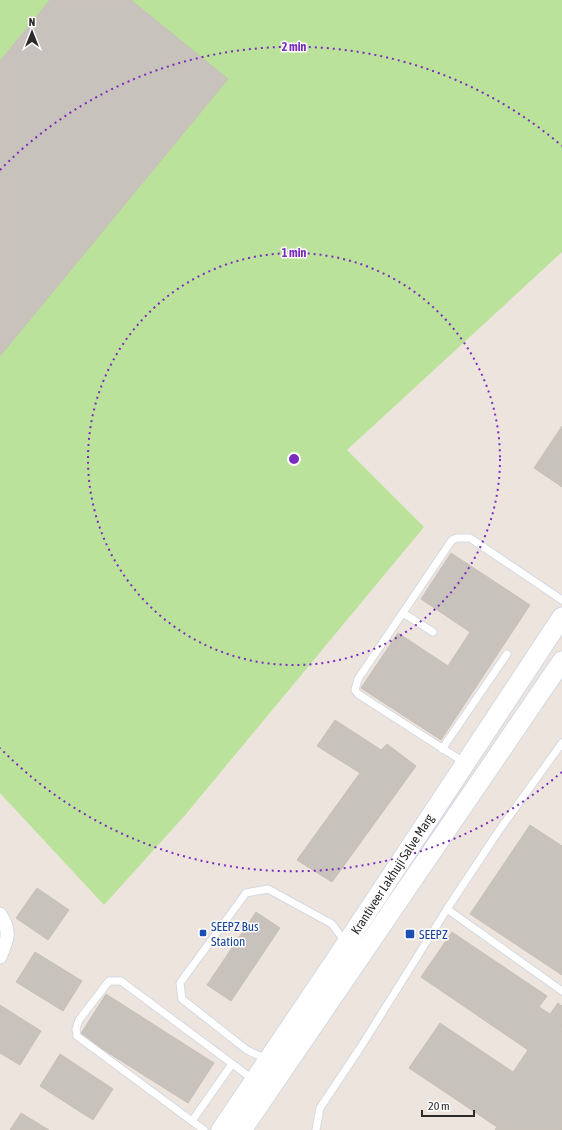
<svg xmlns="http://www.w3.org/2000/svg" width="562" height="1130" viewBox="0 0 562 1130" font-family="'Asap Condensed',sans-serif">
  <style>
    .green { fill: #bbe29b }
    .building { fill: #c8c2bd; stroke: #c8c0b7 }
    .lines { fill: none; stroke-linecap: round; stroke-linejoin: round }
    .service-casing { stroke: #d3d8e3; stroke-width: 9 }
    .minor-casing { stroke: #d3d8e3; stroke-width: 15 }
    .secondary-casing { stroke: #d3d8e3; stroke-width: 21 }
    .service { stroke: #fff; stroke-width: 7 }
    .minor { stroke: #fff; stroke-width: 13 }
    .secondary { stroke: #fff; stroke-width: 19 }
    .ring { fill: none; stroke: #7b2cbf; stroke-width: 2; stroke-dasharray: 2 4 }
    .transit-dot { fill: #1a4fb4; stroke: #fff; stroke-width: 1.5 }
    .labels { text-anchor: middle; stroke-width: 3; stroke-linejoin: round; paint-order: stroke }
    .street-label { font-size: 13px; fill: #2b2b2b; stroke: #fff }
    .transit-label { font-size: 13px; fill: #164399; stroke: #fff; text-anchor: start }
    .centre { fill: #7b2cbf; stroke: #fff; stroke-width: 2 }
    .ring-label { font-size: 12px; text-anchor: middle; font-weight: bold; fill: #7b2cbf; stroke: #fff; stroke-width: 3; stroke-linejoin: round; paint-order: stroke }
  </style>
  <rect width="100%" height="100%" fill="#ede5dd"/>
  <path class="green" d="M0,0h562v252l-215,198 77,77 -238,287 -82,91 -104,-112z"/>
  <path class="building" d="M50,0h81l97,79 -228,277v-295z
    M562,426v61l-28,-19z
    M451,553l79,52 -89,135 -80,-52 37,-55 50,33 22,-34 -49,-33z
    M335,720l46,30 6,-6 29,22 -84,116 -35,-22 63,-87 -43,-27z
    M530,825l32,21v129l-92,-61z
    M37,888l32,22 -21,30 -32,-22z
    M256,912l24,16 -49,73 -24,-16z
    M452,932l95,64 -8,11 11,7 8,-11 4,3v22l-1,2h1v100h-67l2,-3 -88,-59 31,-45 73,49 15,-22 -107,-73z
    M35,952l47,29 -19,30 -47,-29z
    M106,994l108,69 -26,40 -108,-68z
    M0,1005l41,26 -21,34 -20,-12z
    M60,1054l53,35 -20,31 -53,-34z
    M21,1113l28,17h-39z"/>
  <g class="lines">
    <g class="service-casing">
      <path id="service" d="M403,613l30,19
        M442,749l65,-95
        M465,763l-107,-69 -3,-4 3,-11 94,-139 5,-2h13l92,62
        M447,909l115,82
        M268,1060l-21,-10 -65,-51 -2,-16 66,-90 22,-4 64,35 14,19
        M192,1121l40,-57
        M204,1130l-127,-94 -1,-7 3,-9 30,-39h12l133,99
        M316,1130l4,-22 42,-63 85,-136 51,-77 64,-89"/>
    </g>
    <g class="minor-casing">
      <path id="minor" d="M0,914c11,17 8,25 0,43"/>
    </g>
    <g class="secondary-casing">
      <path id="secondary" d="M221,1130l125,-186 216,-327
        M242,1130l320,-469"/>
    </g>
    <use href="#service" class="service"/>
    <use href="#minor" class="minor"/>
    <use href="#secondary" class="secondary"/>
  </g>
  <g class="ring">
    <circle cx="294" cy="459" r="206"/>
    <path d="M562 772A412 412 0 0 1 0 748M0 170A412 412 0 0 1 562 146"/>
  </g>
  <g class="transit-dot">
    <rect x="199" y="929" width="8" height="8" rx="2"/>
    <rect x="405" y="929" width="10" height="10" rx="2"/>
  </g>
  <g class="labels">
    <g class="street-label">
      <text transform="translate(392 874) rotate(-57)" y="5">Krantiveer Lakhuji Salve Marg</text>
    </g>
    <g class="transit-label">
      <text x="211" y="931">SEEPZ Bus<tspan x="211" dy="15">Station</tspan></text>
      <text x="419" y="939">SEEPZ</text>
    </g>
  </g>
  <circle cx="294" cy="459" r="6" class="centre"/>
  <g class="ring-label">
    <text x="294" y="51">2 min</text>
    <text x="294" y="257">1 min</text>
  </g>
  <g transform="translate(32 32)" stroke="#ffffff" stroke-width="3" paint-order="stroke">
  <path d="M0-3L7 15L0 10L-7 15Z" fill="#2b2b2b"/>
  <text y="-6" font-size="11" font-weight="bold" text-anchor="middle" fill="#2b2b2b">N</text>
  </g>
  <path d="M422 1110v6h52v-6" fill="none" stroke="#2b2b2b" stroke-width="2"/>
  <text x="428" y="1110" font-size="12" fill="#2b2b2b" stroke="#ffffff" stroke-width="3" paint-order="stroke">20 m</text>
</svg>
